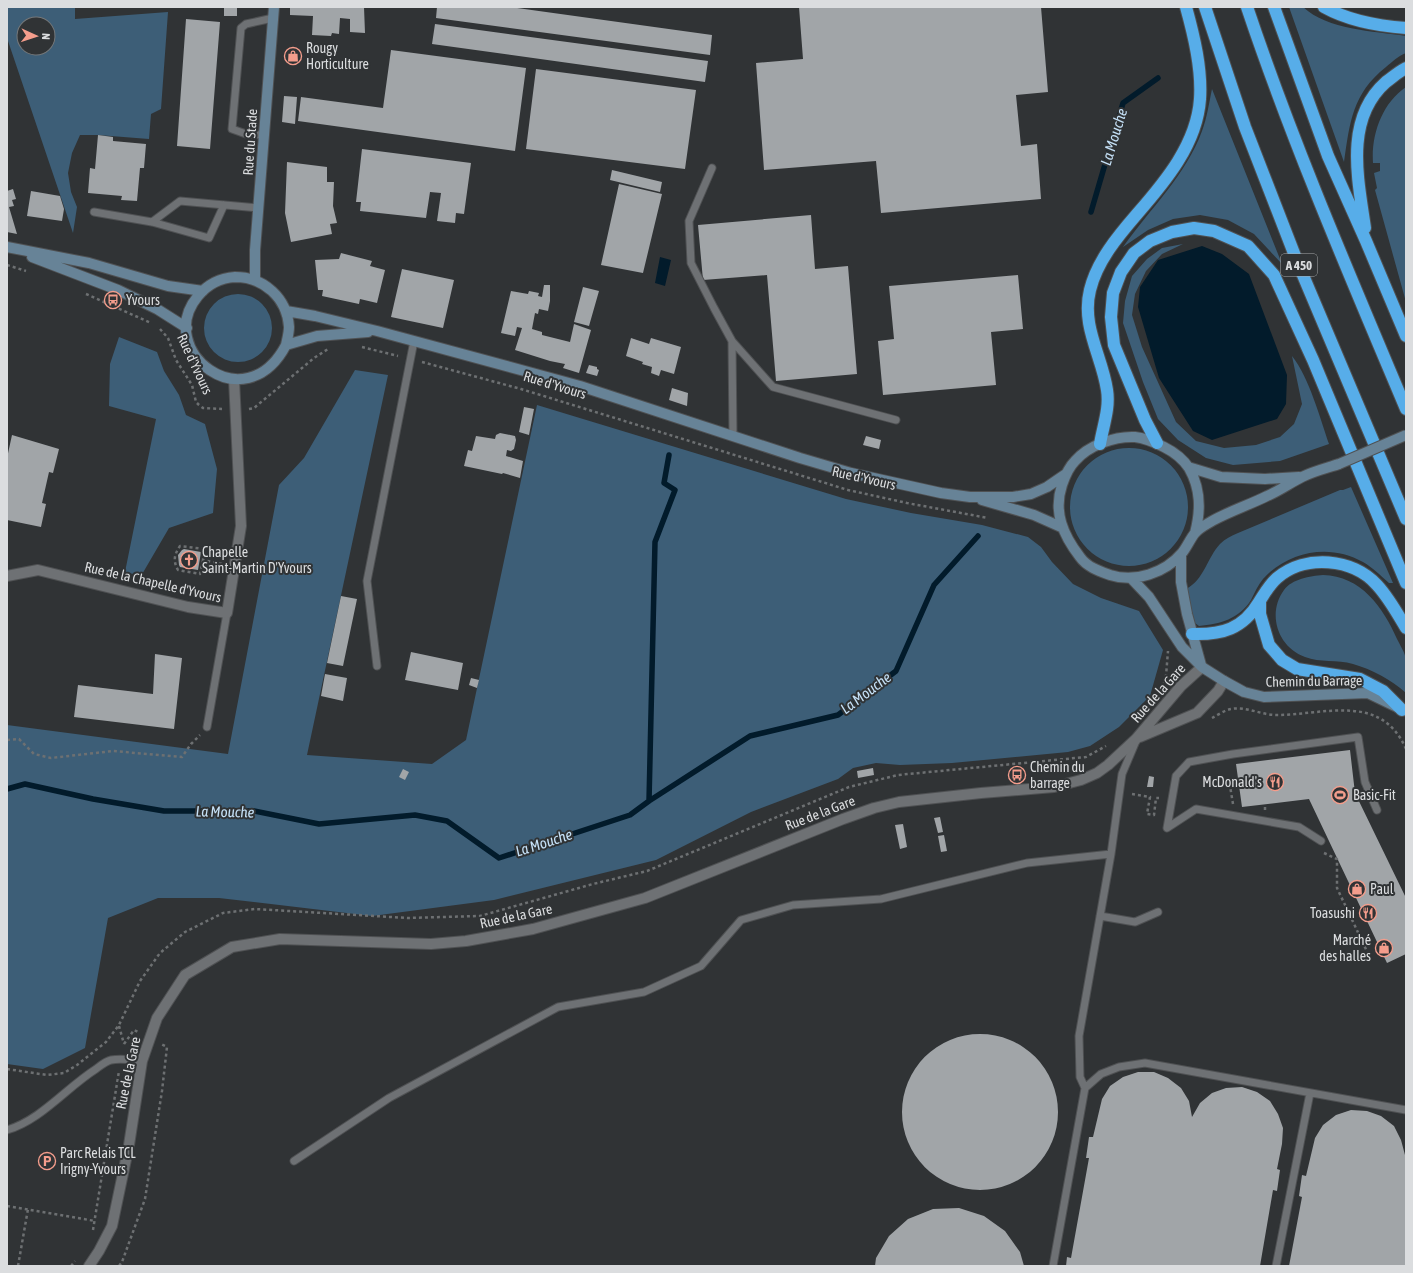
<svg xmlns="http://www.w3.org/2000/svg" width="1413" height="1273" viewBox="0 0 1413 1273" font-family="'Asap Condensed',sans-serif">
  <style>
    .green { fill: #3d5e77; fill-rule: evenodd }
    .water { fill: #021b2b }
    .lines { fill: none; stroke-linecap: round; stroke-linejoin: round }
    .stream { stroke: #021b2b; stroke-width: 5.5 }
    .building { fill: #a1a5a8 }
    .lane-casing { stroke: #4f5153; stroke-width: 9 }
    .street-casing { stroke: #4f5153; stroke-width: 12 }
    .secondary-casing { stroke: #4f5153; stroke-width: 12 }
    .highway-casing { stroke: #4f5153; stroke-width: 14 }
    .path { stroke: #6d7072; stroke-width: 2.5; stroke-dasharray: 3 3; stroke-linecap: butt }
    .lane { stroke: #6e7174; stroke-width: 7 }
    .street { stroke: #6e7174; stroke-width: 10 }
    .secondary { stroke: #678397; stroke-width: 10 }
    .highway { stroke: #57ade9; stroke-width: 12 }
    .secondary-bridge-casing { stroke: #4f5153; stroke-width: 12; stroke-linecap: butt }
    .secondary-bridge { stroke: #678397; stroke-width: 10 }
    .labels { text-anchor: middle; stroke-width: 4; stroke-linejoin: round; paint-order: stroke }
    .shield { fill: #303335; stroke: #a8aaac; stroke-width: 1 }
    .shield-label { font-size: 13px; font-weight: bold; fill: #dbdddf }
    .poi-label { font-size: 14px; fill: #dbdddf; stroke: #303335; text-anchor: start }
    .street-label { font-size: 14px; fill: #dbdddf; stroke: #303335 }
    .water-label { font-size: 15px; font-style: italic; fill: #c6e2f8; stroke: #303335 }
  </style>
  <rect width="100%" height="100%" fill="#303335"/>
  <path class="green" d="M7,7h68v12l93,-7 -7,97 -10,5 -2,25 -51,-4h-18l-8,18 -4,20 3,19 6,15 -4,26 -66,-195zM24,24h24v24h-24z
    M1289,7h14c25,23 70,24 103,29v17c-8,3 -14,9 -20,14 -34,27 -36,55 -42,95z
    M1406,87v215l-31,-112 2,-2 -3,-15 6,-2v-8h-7c-2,-28 9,-60 33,-76z
    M1212,89l70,175 -28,-30 -26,-14 -28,-5 -27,4 -25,11 -25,17c27,-38 63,-72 79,-116 5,-13 7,-28 10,-42z
    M1183,244l-21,10 -16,17 -11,23 -3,21 10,32 34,75 20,19 28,7 32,-3 24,-8 14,-13 8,-20 -10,-48c17,21 28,62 37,88l-49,17 -47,4 -27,-7 -28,-18 -20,-21 -15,-37 -20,-59 2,-22 7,-25 15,-17 15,-11z
    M204 328a34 34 0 1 1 68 0a34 34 0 1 1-68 0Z
    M119,337l38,15 7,19 15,24 7,20 19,9 12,45 -4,44 -44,15 -28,48 -16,-4 31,-153 -47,-13 1,-42z
    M355,370l33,5 -81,380 125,9 34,-24 71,-335 309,94 65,14 71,12 46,12 13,10 11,15 21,22 28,14 38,13 24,39 -13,46 -31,31 -29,19 -22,6 -116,11 -52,2 -24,-2 -23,5 -15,11 -87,33 -95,48 -162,40 -122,16 -153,-18h-61l-50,20 -23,130 -42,21 -36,-5v-339l221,29 51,-269 25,-27z
    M1070 507a59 59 0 1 1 118 0a59 59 0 1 1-118 0Z
    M1351,487l42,96h-4c-8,-7 -17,-16 -26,-21 -33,-19 -75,-11 -100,17 -5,6 -8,13 -12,21 -12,19 -31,24 -52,26l-4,-3 -9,-34c18,-9 21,-31 34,-45 5,-5 11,-8 18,-11l102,-43h3z
    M1323,575c38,1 60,32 74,64 3,6 8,14 9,20 2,11 0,23 0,34 -14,-13 -35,-24 -53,-29 -16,-5 -33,-1 -48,-7 -28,-10 -38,-44 -21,-67 8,-11 26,-14 39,-15z"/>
  <path class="water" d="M1202,246l20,8 27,20 38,101 -1,29 -9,15 -65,21 -19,-9 -34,-53 -21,-71 2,-20 18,-27z
    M660,257l11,3 -6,26 -10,-3z"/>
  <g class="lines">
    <path class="stream" d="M1091,212l32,-109 35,-25
      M7,789l18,-5 68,15 71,12h90l65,13 96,-9 32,6 52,37 131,-43 19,-14 101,-65 88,-21 58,-44 38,-86 44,-49
      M649,801l6,-259 20,-52 -11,-7 5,-28"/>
  </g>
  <path class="building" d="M290,7h74l1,26 -15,-1v-13l-10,-1 -1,16 -7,-1 -1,3 -19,-1 1,-19 -23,-1z
    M437,7h73l202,28 -2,20 -274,-37z
    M799,7h242l7,85 -32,3 5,51 16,-2 4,55 -160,14 -5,-52 -112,9 -8,-107 47,-4z
    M224,8h13v8h-13z
    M186,19l34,3 -10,127 -33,-3z
    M435,24l273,37 -3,21 -273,-38z
    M391,50l135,18 -11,83 -217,-30 3,-24 82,11z
    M536,69l160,21 -11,79 -159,-20z
    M284,96l13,1 -2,27 -13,-2z
    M98,135l15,2v4l33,3 -2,24h-4l-3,33 -16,-1 1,-4 -34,-3 2,-25 5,1z
    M362,149l109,14 -7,51 -8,-1 -1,10 -18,-2 4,-28 -11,-1 -4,26 -66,-7 1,-9h-5z
    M287,162l40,5v15h7l-1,24 4,17 -7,1 2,10 -41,8 -6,-29z
    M612,170l50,12 -2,10 -50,-12z
    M619,184l43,10 -19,79 -42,-8z
    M13,189l3,10 -4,1 2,6 -5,1 8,27 -10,-2v-41z
    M31,191l29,5 4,13 -2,12 -35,-5z
    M811,215l4,54 33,-3 9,108 -81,7 -9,-106 -64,5 -5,-55z
    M341,253l31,8 -2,5 15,4 -8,33 -17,-4 -1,5 -37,-8 1,-6h-5l-3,-30 24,-1z
    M402,269l52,11 -11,48 -52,-11z
    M1018,275l5,54 -32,3 5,53 -113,10 -5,-54 16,-2 -5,-53z
    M544,285h6v16l-2,10 -9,-2 -1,5 -3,-1 -3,16 10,3v3l28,7 4,-18 17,6 -12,43 -16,-5 2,-4 -15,-3 -35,-11 7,-22 -5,-1 -2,9 -14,-3 10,-42 17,3 1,-3 10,2 -1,3 4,1z
    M583,287l16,4 -10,35 -15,-4z
    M631,338l18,6 2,-6 30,9 -7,27 -13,-4 -2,6 -8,-3 1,-6 -10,-3 1,-2 -17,-6z
    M589,365l8,2v2l2,1 -2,6 -11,-3z
    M672,388l16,5 -1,13 -18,-6z
    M524,407l10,2 -5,26 -10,-3z
    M500,433l15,3 1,4 -2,9 -3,2 -4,-1 -1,6 17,5 -3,17 -17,-5 -1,1 -38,-8 4,-16 4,1 4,-15 19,3 1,-4z
    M12,435l47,14 -6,24 -4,-1 -7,31 4,1 -5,23 -34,-7v-62z
    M866,436l15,4 -2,9 -16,-4z
    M184,549l17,3 -3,18 -18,-3 -1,-2 -1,-10 4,-5z
    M341,596l16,3 -14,67 -16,-3z
    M411,652l52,11 -5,27 -53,-10z
    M155,654l27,4 -8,71 -100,-12 4,-32 75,9z
    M325,674l22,4 -4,23 -22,-5z
    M471,678l8,2 -2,8 -8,-3z
    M1350,750l5,43 51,105v56l-19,9 -78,-164 -67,8 -6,-43z
    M873,768l1,7 -16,3 -1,-7z
    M403,769l6,3 -4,8 -6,-3z
    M1149,776l5,1 -1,10h-6z
    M940,817l3,15 -5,1 -4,-15z
    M903,824l4,23 -7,2 -5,-24z
    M944,835l3,16 -6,1 -3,-16z
    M902 1112a78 78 0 1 1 156 0a78 78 0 1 1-156 0Z
    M1138,1072h16l14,6 13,10 8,13 3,16 8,-14 12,-10 14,-5 16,-1 15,5 13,9 8,13 5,14 -1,16 -5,25 3,1 -3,21 -4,-1 -13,76h-194l1,-9 4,1 18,-100h-3l3,-21h4l9,-38 8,-13 13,-9z
    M1351,1110l16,1 14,5 13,10 7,14 4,15 1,-2v113h-117l13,-69 -3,-1 3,-21 4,1 9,-38 8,-13 13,-10z
    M959,1208l25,8 21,15 15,21 4,14h-149l1,-8 13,-22 19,-17 25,-10z"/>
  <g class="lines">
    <g class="lane-casing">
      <path id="lane" d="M264,135l-18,-1 -14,-5 9,-101 5,-4 27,-6
        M712,168l-23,53 2,42 23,45 18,33 1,95
        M94,212l58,10 57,16 15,-33
        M152,222l28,-21 79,7
        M732,341l41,46 123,33
        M377,666l-10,-85 47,-240
        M207,727l20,-114
        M1321,841l-22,-14 -103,-18 -29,19 9,-52 13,-14 44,-8 125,-17 7,45 12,28
        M1100,916l35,6 23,-10
        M1085,1088l-5,-11 -1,-41 32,-182 11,-80 14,-33
        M7,1130c34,-10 59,-42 89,-61 4,-3 10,-8 15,-9 10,-2 22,0 31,1
        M294,1161l95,-63 169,-91 86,-15 57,-26 40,-46 52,-15 88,-6 146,-36 84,-9
        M1053,1266l32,-178 16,-14 18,-7 26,-4 261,47
        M1276,1266l34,-173"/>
    </g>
    <g class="street-casing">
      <path id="street" d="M7,576l31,-6 150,37 39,6 14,-87 -7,-147
        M1140,737l57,-24 21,-22 6,-10
        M89,1266l10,-15 13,-25 17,-81 13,-84 15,-43 28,-43 47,-28 48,-8 151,5 35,-3 67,-12 112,-31 198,-79 31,-11 25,-6 82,-9 73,-6 27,-7 16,-7 11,-8 28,-26 45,-53 21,-19"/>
    </g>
    <g class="secondary-casing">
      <path id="secondary" d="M7,247l82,16 79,23 35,5
        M32,257l86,33 39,19 30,19
        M255,280v-30l19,-243
        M286,311l29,5 62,15 203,55 220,72 51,15 90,20 29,4h43l18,-3 16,-7 19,-13
        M286,345c1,-5 3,-12 3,-18 -2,-29 -25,-50 -54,-50 -15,1 -28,8 -37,19 -45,54 47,127 88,49l31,-9 51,-4
        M1188,467l33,10 44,2 34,-2
        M982,500l52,15 27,12
        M1195,533c6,-23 6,-44 -6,-65 -6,-9 -15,-16 -25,-21 -8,-4 -19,-9 -29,-10 -20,-1 -46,8 -60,24 -6,6 -10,15 -13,24 -9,27 1,50 18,72 7,10 19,14 30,18 25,8 55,-2 72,-22 5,-6 8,-14 13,-20 4,-5 12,-9 17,-12 18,-10 37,-16 55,-25 12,-5 23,-13 35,-19 12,-6 25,-9 37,-13
        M1181,554v28l6,32 14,51
        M1131,578l18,19 33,50 20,20 22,14 20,11 20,5 104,-4 29,14"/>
    </g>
    <g class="highway-casing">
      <path id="highway" d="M1205,7l40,120 52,134 109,258
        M1247,7c46,137 103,269 159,402
        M1274,7l54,149 38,85 40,95
        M1324,7c25,14 54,19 82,21
        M1365,228c-7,-49 -21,-109 21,-146 7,-5 12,-10 20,-14
        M1157,443l-12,-23 -31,-75 -3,-28 2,-24 8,-21 13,-19 16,-12 22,-9 22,-4 20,3 34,15 26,29 39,85 93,223
        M1100,444c3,-18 10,-36 7,-54 -5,-34 -26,-64 -17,-100 7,-29 28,-54 47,-76 28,-32 60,-70 63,-115 2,-30 -6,-63 -14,-92
        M1260,602v12l9,31 13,15 15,9 63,10 23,12 19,19
        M1192,634c30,1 51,-5 67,-32 6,-9 10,-17 18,-24 28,-24 76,-20 100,7 12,13 20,28 29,43"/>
    </g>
    <path class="path" d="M7,265l19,6
      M86,294l65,29
      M160,329l8,9 8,22 16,25 4,17 3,3 4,3 19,1
      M362,347l36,9
      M422,362l99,27 327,101 59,13 81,15
      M249,409l5,-1 60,-50 14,-9
      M203,560l-3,14 -22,-4c-5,-9 -4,-15 2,-24l24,3 -1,11 19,4
      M1164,683l2,-7 2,-25
      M1212,718c6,-3 13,-8 19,-9 15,-3 30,6 45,6 48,0 105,-23 130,34
      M7,740l12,-1 15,15 17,4 62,-7 69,6 9,-13 9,-9
      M1132,794l18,3 -3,17 7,1 2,-17h3
      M1233,804l-4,-24 9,-1
      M1265,810v-6
      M1324,853l13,6v29l35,74
      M119,1026l5,18
      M124,1044l10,-14 4,2
      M7,1069l40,6 17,-2 13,-8 29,-23 13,-17 21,-44 20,-28 25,-21 38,-19 32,-4 153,9 72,-2 113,-32 54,-13 202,-84 49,-12 188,-18 20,-11
      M7,1206l88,15
      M93,1230l26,-159
      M18,1266l10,-57
      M71,1266l4,-5
      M119,1266l3,-4 23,-63 17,-108 5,-44 -6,-3"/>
    <use href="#lane" class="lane"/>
    <use href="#street" class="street"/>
    <use href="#secondary" class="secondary"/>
    <use href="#highway" class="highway"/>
    <g class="secondary-bridge-casing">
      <path id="secondary-bridge" d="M1339,464l67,-29"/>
    </g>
    <use href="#secondary-bridge" class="secondary-bridge"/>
  </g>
  <defs>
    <g id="shop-ring" transform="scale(0.9)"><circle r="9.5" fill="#303335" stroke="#f49d8c" stroke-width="1.5"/><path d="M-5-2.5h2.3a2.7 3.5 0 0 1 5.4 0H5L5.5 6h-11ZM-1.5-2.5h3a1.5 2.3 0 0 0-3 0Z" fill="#f49d8c"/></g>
    <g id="bus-ring" transform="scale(0.9)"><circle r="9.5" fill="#303335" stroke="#f49d8c" stroke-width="1.5"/><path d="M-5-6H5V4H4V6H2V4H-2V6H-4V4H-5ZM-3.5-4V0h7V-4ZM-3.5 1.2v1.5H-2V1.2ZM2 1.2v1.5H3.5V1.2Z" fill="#f49d8c"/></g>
    <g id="church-ring" transform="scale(0.9)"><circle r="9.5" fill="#303335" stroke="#f49d8c" stroke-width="1.5"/><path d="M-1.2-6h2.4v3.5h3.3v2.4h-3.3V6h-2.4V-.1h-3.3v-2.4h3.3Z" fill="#f49d8c"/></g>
    <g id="restaurant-ring" transform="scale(0.9)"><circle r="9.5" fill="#303335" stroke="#f49d8c" stroke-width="1.5"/><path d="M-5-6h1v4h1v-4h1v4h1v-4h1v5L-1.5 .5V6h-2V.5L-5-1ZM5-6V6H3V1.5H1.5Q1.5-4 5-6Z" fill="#f49d8c"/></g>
    <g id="stadium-ring" transform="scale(0.9)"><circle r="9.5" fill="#303335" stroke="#f49d8c" stroke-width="1.5"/><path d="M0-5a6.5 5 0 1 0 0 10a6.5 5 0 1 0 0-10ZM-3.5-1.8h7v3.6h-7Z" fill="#f49d8c"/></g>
    <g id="parking-ring" transform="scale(0.9)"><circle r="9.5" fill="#303335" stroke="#f49d8c" stroke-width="1.5"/><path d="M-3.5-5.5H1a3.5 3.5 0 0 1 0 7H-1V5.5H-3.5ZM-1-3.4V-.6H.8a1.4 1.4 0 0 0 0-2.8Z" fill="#f49d8c"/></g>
  </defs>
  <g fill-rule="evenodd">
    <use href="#shop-ring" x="293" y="56"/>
    <use href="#bus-ring" x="113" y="300"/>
    <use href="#church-ring" x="189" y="560"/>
    <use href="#bus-ring" x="1017" y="775"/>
    <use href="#restaurant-ring" x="1275" y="782"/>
    <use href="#stadium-ring" x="1340" y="795"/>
    <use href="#shop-ring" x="1357" y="889"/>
    <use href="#restaurant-ring" x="1368" y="913"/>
    <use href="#shop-ring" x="1384" y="948"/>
    <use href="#parking-ring" x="47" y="1161"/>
  </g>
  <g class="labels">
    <rect class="shield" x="1281" y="254" width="36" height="22" rx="3"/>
    <g class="shield-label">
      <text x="1299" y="270">A 450</text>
    </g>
    <g class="poi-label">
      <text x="306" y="53">Rougy<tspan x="306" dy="16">Horticulture</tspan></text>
      <text x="126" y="305">Yvours</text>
      <text x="202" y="557">Chapelle<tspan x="202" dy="16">Saint-Martin D'Yvours</tspan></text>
      <text x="1030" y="772">Chemin du<tspan x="1030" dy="16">barrage</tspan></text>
      <text x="1262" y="787" text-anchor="end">McDonald's</text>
      <text x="1353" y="800">Basic-Fit</text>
      <text x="1370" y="894">Paul</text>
      <text x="1355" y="918" text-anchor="end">Toasushi</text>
      <text x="1371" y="945" text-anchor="end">Marché<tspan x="1371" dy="16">des halles</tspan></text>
      <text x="60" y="1158">Parc Relais TCL<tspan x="60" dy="16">Irigny-Yvours</tspan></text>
    </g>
    <g class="street-label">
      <text transform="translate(250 142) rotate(-86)" y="5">Rue du Stade</text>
      <text transform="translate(195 364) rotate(65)" y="5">Rue d'Yvours</text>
      <text transform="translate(555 385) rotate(17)" y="5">Rue d'Yvours</text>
      <text transform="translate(864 478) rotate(13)" y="5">Rue d'Yvours</text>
      <text transform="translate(153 582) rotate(13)" y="5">Rue de la Chapelle d'Yvours</text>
      <text transform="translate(1314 681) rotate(-1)" y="5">Chemin du Barrage</text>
      <text transform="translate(1158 693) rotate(-48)" y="5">Rue de la Gare</text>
      <text transform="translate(820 813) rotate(-21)" y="5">Rue de la Gare</text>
      <text transform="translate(516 916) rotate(-12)" y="5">Rue de la Gare</text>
      <text transform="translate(128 1073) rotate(-78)" y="5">Rue de la Gare</text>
    </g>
    <g class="water-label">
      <text transform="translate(1114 137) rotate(-73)" y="5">La Mouche</text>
      <text transform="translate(866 693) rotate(-37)" y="5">La Mouche</text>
      <text transform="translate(225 812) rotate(1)" y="5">La Mouche</text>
      <text transform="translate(544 843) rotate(-18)" y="5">La Mouche</text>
    </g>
  </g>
  <rect width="1413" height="1273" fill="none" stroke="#dbdddf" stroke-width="16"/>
  <g transform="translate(36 36) rotate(93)"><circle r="19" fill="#303335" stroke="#747779"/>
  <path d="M0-3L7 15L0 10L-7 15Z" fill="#f49d8c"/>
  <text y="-6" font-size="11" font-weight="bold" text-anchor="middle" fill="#dbdddf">N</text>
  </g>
</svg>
